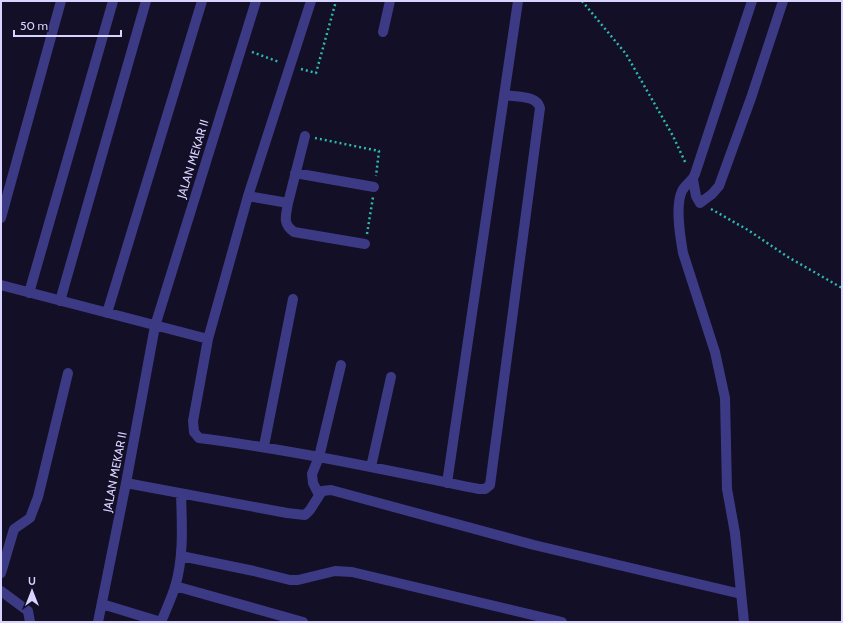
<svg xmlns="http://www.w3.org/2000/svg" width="843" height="623" viewBox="0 0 843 623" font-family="Cabin,sans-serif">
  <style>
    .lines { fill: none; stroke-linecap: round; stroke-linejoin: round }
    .path { stroke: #2fb8b0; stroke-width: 2.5; stroke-dasharray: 2 3; stroke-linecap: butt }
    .minor { stroke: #3d3a85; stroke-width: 10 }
    .labels { text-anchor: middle; stroke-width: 4; stroke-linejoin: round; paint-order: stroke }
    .street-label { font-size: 12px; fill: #d9d4ff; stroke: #130f26 }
  </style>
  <rect width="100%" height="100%" fill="#130f26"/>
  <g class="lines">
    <path class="path" d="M582,1l44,53 47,82 13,28
      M252,52l27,10
      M301,69l15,4 20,-72
      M315,138l64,13 -3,25
      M711,209l37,21 40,27 54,31
      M367,234l6,-37"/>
    <path class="minor" d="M311,1l-63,195 -40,143 -15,82 1,11 5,6c94,12 187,32 280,51h6l5,-4 50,-377c-3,-13 -24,-11 -36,-13
      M383,32l7,-31
      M295,173l79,14
      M693,180l3,16 4,7 12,-9 7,-8 32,-88 32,-97
      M248,196l40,7 17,-67
      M288,203c-2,13 -6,20 6,29l71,12
      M1,218l60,-217
      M1,285l207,54
      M29,293l84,-292
      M60,301l86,-300
      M107,313l95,-312
      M264,446l29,-147
      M371,467l20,-90
      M126,483l161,30 18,2 5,-5 12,-19 9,-1 203,55 207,49
      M447,483l71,-482
      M319,495l-6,-12 -1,-9 7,-17 22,-92
      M181,556l73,15 36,9h8l37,-9 17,1 210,50
      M1,573l13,-44 16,-11 8,-21 30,-124
      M175,586l128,36
      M1,591l27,20 2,11
      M102,604l59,18
      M98,622l28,-139 29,-157 101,-325
      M161,622c5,-12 10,-23 14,-35 9,-30 7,-62 6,-93
      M744,622l-9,-89 -8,-44 -2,-91 -10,-46 -32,-99c-3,-17 -8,-47 -1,-62 3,-7 10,-9 13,-17l57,-173"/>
  </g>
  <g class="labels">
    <g class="street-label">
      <text transform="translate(193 159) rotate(-73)" y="4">JALAN MEKAR II</text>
      <text transform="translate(115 472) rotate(-79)" y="4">JALAN MEKAR II</text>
    </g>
  </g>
  <rect width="843" height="623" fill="none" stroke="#d9d4ff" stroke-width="4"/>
  <g transform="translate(32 591)" stroke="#130f26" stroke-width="3" paint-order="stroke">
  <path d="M0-3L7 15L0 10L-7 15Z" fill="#d9d4ff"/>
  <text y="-6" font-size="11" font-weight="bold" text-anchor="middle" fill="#d9d4ff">U</text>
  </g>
  <path d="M14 30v6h107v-6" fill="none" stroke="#d9d4ff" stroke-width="2"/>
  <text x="20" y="30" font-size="12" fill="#d9d4ff" stroke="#130f26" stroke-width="3" paint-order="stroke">50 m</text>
</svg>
